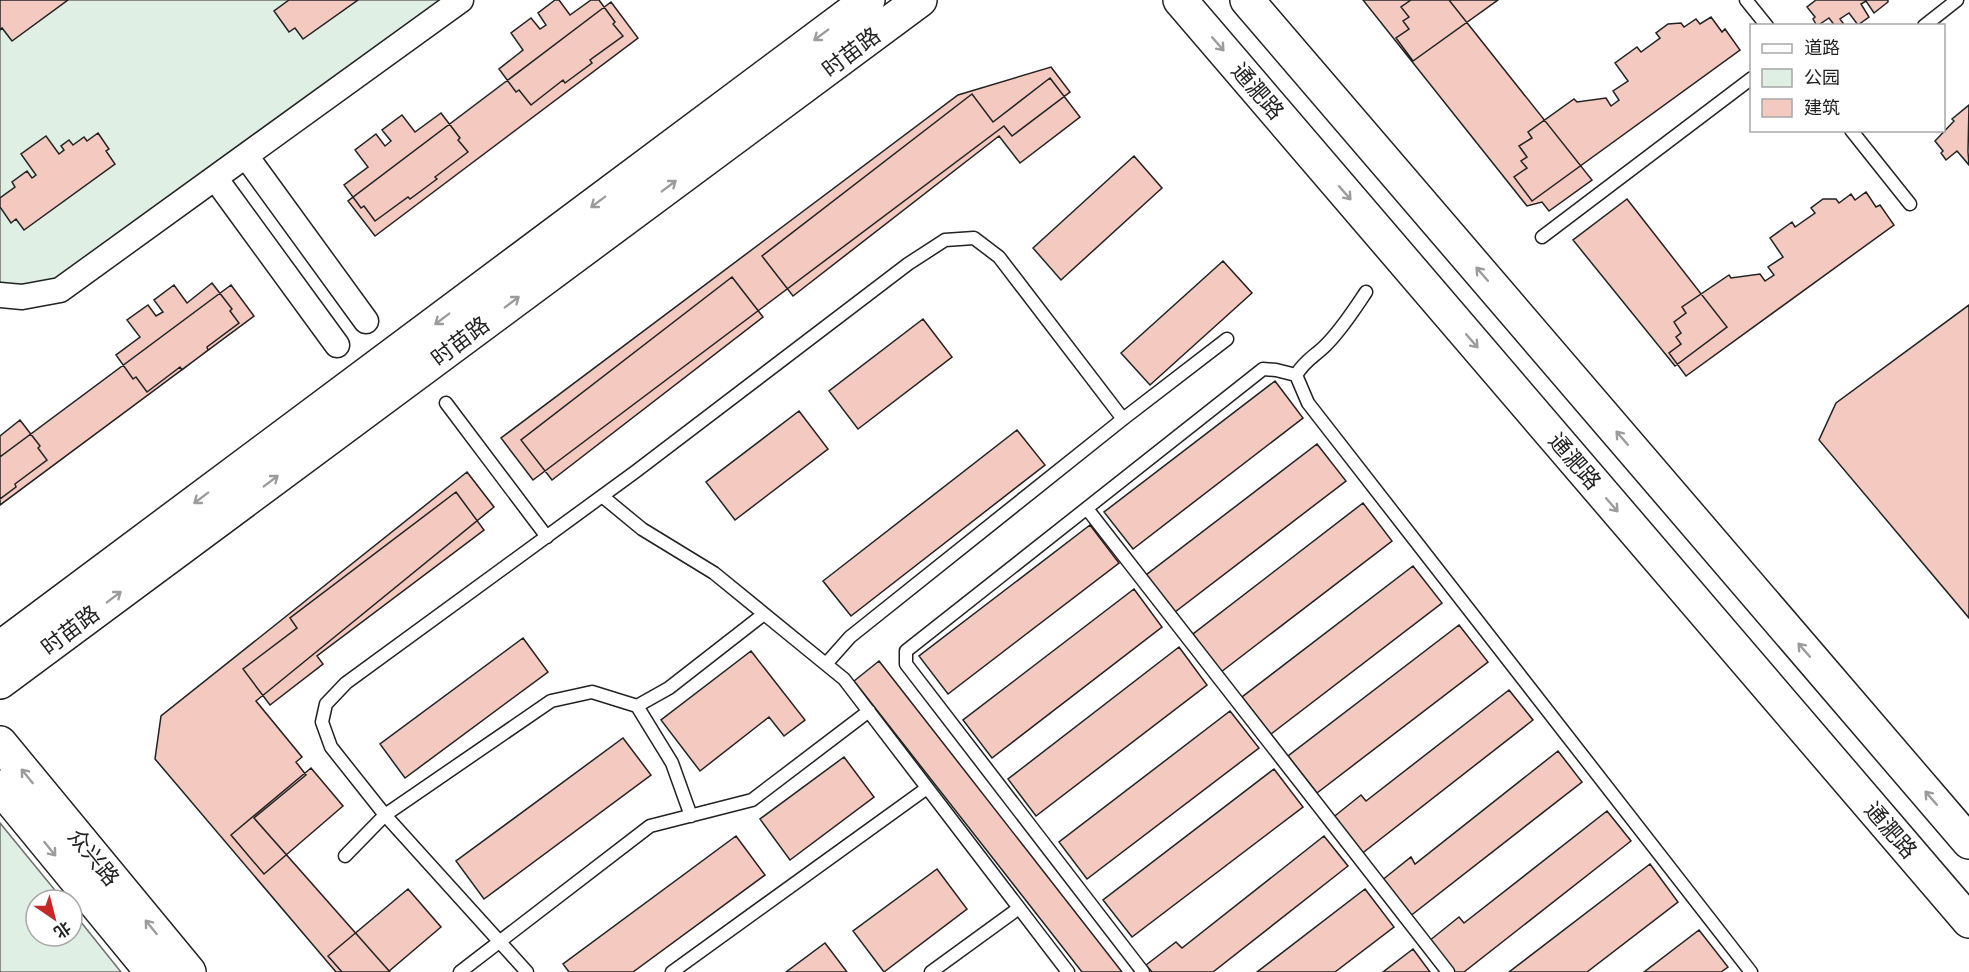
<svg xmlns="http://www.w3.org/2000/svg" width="1969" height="972" viewBox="0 0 1969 972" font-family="'Exo 2','Noto Sans SC',sans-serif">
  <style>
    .green { fill: #e0efe3; stroke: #6f6f6f; stroke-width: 1.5 }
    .building { fill: #f3c9c0; stroke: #222; stroke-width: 1.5 }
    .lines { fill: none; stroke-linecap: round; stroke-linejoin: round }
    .lane-casing { stroke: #222; stroke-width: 15 }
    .street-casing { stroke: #222; stroke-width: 27 }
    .secondary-casing { stroke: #222; stroke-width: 36 }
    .lane { stroke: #fff; stroke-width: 12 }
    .street { stroke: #fff; stroke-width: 24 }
    .secondary { stroke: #fff; stroke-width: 33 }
    .oneway { stroke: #9c9c9c }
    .labels { text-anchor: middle; stroke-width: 4.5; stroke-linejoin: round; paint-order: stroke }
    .street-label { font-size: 22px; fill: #222; stroke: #fff }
  </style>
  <rect width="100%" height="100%" fill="#fff"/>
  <path class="green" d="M0,0h451l-392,282 -37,4h-22z
    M0,823l63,77h-27v36h36v-25l49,61h-121z"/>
  <path class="building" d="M0,0h68l-56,41 -10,-13 -2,2z
    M289,0h69l-55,39 -8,-11 -6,4 -15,-21z
    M555,0h4l11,15 21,-15h8l16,22 -2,2 10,12 -33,24 2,3 -27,20 -2,-3 -32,25 -12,-15 -3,2 -17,-23 24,-19 -12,-17 20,-15 9,11 6,-4 -8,-12z
    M1363,0h86l143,180 -43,31 -7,-9 -15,4z
    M1411,0h87l-85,61 -17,-23 13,-9 -6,-8 6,-4 -8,-10z
    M1816,0h72v2l-14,11 -8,-12 -5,3 8,13 -11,8 -9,-12 -9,6 5,7h-10l-6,-8 -12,8 -4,-7 2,-2 -8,-10z
    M611,2l27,36 -263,198 -27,-35z
    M1711,17l11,15 3,-3 15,21 -208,151 -18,-24 13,-9 -6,-7 6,-4 -8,-11 13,-8 -4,-6 46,-33 3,3 29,-4 5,8 8,-6 -6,-9 15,-10 -13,-18 22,-16 4,5 19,-14 -4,-5 12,-9 13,-1 3,4 12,-8 4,5z
    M1051,67l19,25 -58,44 -8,-10 -471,354 -32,-42 457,-343z
    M1050,78l30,39 -60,46 -21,-27 -206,160 -31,-40 210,-162 21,28z
    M1969,105l-1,47 1,13 -12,-14 -11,9 -5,-7 2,-2 -8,-10 19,-20 -2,-2z
    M441,113l19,25 -2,2 10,12 -33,25 2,2 -27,20 -2,-2 -33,24 -11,-15 -3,2 -17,-23 24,-18 -13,-17 21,-16 9,12 6,-5 -9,-11 20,-15 13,17z
    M98,133l11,16 -3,2 9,13 -91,66 -8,-11 -5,4 -11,-16v-9l15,-11 -3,-5 15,-11 5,7 4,-3 -15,-21 25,-18 13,18 5,-4 -3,-4 8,-6 4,5 11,-8 3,4z
    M1134,156l28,32 -101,92 -28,-32z
    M1866,192l10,15 4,-2 14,20 -208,151 -17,-23 12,-9 -5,-7 5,-4 -7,-11 12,-9 -4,-6 47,-32 2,3 29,-4 5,7 9,-6 -6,-8 15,-10 -13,-19 22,-16 3,5 20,-14 -4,-5 12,-9h13l3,4 12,-9 4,6z
    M1627,199l100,128 -52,39 -102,-126z
    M1223,261l29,32 -102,92 -29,-32z
    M732,277l31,40 -211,163 -31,-40z
    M212,283l20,26 -2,2 9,12 -32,24 1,3 -26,20 -2,-3 -33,25 -11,-15 -3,2 -17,-24 24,-18 -13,-17 21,-15 8,11 7,-4 -9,-12 20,-15 13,18z
    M231,285l23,31 -254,189v-48z
    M1969,305v313l-150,-178 17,-37z
    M923,319l29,38 -94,72 -29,-38z
    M1275,381l28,37 -170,131 -29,-37z
    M799,411l29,38 -93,71 -29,-38z
    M20,420l20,26 -2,2 9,12 -32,24 1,3 -16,12v-63z
    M1017,430l28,35 -194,151 -28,-35z
    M1317,444l29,37 -171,131 -29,-37z
    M467,472l27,35 -238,194 46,56 -6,5 10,13 -52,43 136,154h-54l-181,-213 6,-43z
    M456,492l28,38 -167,126 6,8 -53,41 -27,-36 54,-41 -7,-10z
    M1363,503l29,38 -171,131 -28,-38z
    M1090,525l29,38 -171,131 -29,-38z
    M1413,566l29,37 -171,131 -29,-37z
    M1134,589l28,38 -170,131 -29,-38z
    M1459,625l29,37 -171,131 -29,-37z
    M523,638l25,34 -143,106 -25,-34z
    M1179,647l28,38 -171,131 -28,-37z
    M751,651l54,69 -21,16 -15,-19 -69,54 -39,-51z
    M879,661l243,311h-40l-228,-291z
    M1509,690l24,30 -173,135 -29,-36 30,-24 5,6z
    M1230,711l29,37 -172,131 -28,-37z
    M623,738l28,37 -167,124 -28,-38z
    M1558,751l24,31 -173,135 -28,-36 30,-24 4,7z
    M844,757l30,40 -84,63 -30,-41z
    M311,768l32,38 -79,68 -33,-39z
    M1274,769l29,38 -171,130 -29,-37z
    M1607,811l24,30 -167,131h-10l-25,-31 30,-24 5,6z
    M736,836l29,39 -132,97h-64l-6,-8z
    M1324,836l24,30 -135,106h-61l-6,-7 30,-23 6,6z
    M1650,864l28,38 -91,70h-78z
    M937,869l30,40 -83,63 -31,-41z
    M408,889l33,38 -53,45h-46l-14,-16z
    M1365,889l29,38 -59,45h-78z
    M1699,930l29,37 -7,5h-77z
    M825,943l22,29h-61z
    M1413,949l17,23h-47z"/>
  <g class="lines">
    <g class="lane-casing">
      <path id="lane" d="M1746,0l21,26
        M1924,26l33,-26
        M1851,130l59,74
        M1542,237l210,-159
        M1296,375l12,28 443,569
        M1296,375c10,-16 18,-18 30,-30 16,-16 28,-35 40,-53
        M446,403l101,134
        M602,496l40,33 72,44 130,106 224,293
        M1088,510l360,462
        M826,664l24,-27 273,-218 104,-80
        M637,706l32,-18 95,-74
        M345,856l40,-41 166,-114 41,-9 45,14 35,57 19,53
        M460,972l190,-146 102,-26 117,-89
        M527,972l-142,-157 -54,-68 -9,-25 4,-18 20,-21 289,-211 273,-208 37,-24 29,-2 25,19 124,162
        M672,972l255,-184
        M931,972l88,-64
        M1143,972l-237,-308v-13l357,-282 13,1 20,5"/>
    </g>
    <g class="street-casing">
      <path id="street" d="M246,156l120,165
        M215,178l122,167
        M0,295l22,2 38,-7 401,-290"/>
    </g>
    <g class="secondary-casing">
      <path id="secondary" d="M1180,0l789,921
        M1247,0l722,842
        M0,648l868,-648
        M0,682l920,-682
        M0,743l189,229
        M0,787l152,185"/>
    </g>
    <use href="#lane" class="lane"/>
    <use href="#street" class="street"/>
    <use href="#secondary" class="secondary"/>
  </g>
  <defs><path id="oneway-shaft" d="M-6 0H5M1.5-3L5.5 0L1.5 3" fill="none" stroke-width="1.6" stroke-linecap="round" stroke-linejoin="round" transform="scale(1.5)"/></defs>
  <g class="oneway">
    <use href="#oneway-shaft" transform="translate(821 35) rotate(143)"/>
    <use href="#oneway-shaft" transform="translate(1218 44) rotate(49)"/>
    <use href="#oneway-shaft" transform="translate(669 186) rotate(-37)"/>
    <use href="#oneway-shaft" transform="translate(1345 193) rotate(49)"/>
    <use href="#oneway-shaft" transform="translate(598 202) rotate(143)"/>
    <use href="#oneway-shaft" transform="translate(1482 274) rotate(-131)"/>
    <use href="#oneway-shaft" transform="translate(512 302) rotate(-37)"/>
    <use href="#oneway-shaft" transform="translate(442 319) rotate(143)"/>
    <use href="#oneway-shaft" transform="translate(1472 341) rotate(49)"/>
    <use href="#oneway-shaft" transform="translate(1622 438) rotate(-131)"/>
    <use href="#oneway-shaft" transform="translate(271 481) rotate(-37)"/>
    <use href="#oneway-shaft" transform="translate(201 498) rotate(143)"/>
    <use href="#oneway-shaft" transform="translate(1612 505) rotate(49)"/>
    <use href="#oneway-shaft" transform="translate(114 597) rotate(-37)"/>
    <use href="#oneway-shaft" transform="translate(1804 650) rotate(-131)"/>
    <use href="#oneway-shaft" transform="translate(27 776) rotate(-129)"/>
    <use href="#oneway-shaft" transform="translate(1931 798) rotate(-131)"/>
    <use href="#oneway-shaft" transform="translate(50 849) rotate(51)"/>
    <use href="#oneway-shaft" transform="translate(151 927) rotate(-129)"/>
  </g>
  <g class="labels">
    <g class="street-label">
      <text transform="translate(851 52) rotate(-37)" y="8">时苗路</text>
      <text transform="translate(1258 91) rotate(49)" y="8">通淝路</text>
      <text transform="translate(460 341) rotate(-37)" y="8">时苗路</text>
      <text transform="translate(1575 461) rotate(49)" y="8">通淝路</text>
      <text transform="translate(70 630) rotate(-37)" y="8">时苗路</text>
      <text transform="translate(1891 830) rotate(49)" y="8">通淝路</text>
      <text transform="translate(94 857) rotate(51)" y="8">众兴路</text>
    </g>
  </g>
  <rect x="1750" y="24" width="195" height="108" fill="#ffffff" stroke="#a7a7a7" stroke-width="1.5"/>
  <rect x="1762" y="44" width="30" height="9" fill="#ffffff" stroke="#a7a7a7" stroke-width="1.5"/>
  <text x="1804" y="54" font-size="18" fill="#222222">道路</text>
  <rect x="1762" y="69" width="30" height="18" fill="#e0efe3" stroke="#a7a7a7" stroke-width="1.5"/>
  <text x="1804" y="84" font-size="18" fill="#222222">公园</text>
  <rect x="1762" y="99" width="30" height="18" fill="#f3c9c0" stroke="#a7a7a7" stroke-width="1.5"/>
  <text x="1804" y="114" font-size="18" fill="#222222">建筑</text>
  <g transform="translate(54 918) rotate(145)"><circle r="28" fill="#ffffff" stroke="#a7a7a7" stroke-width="1.5"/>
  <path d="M0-4.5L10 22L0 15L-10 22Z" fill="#c62828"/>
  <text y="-9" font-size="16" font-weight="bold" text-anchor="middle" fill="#222222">北</text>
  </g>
</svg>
